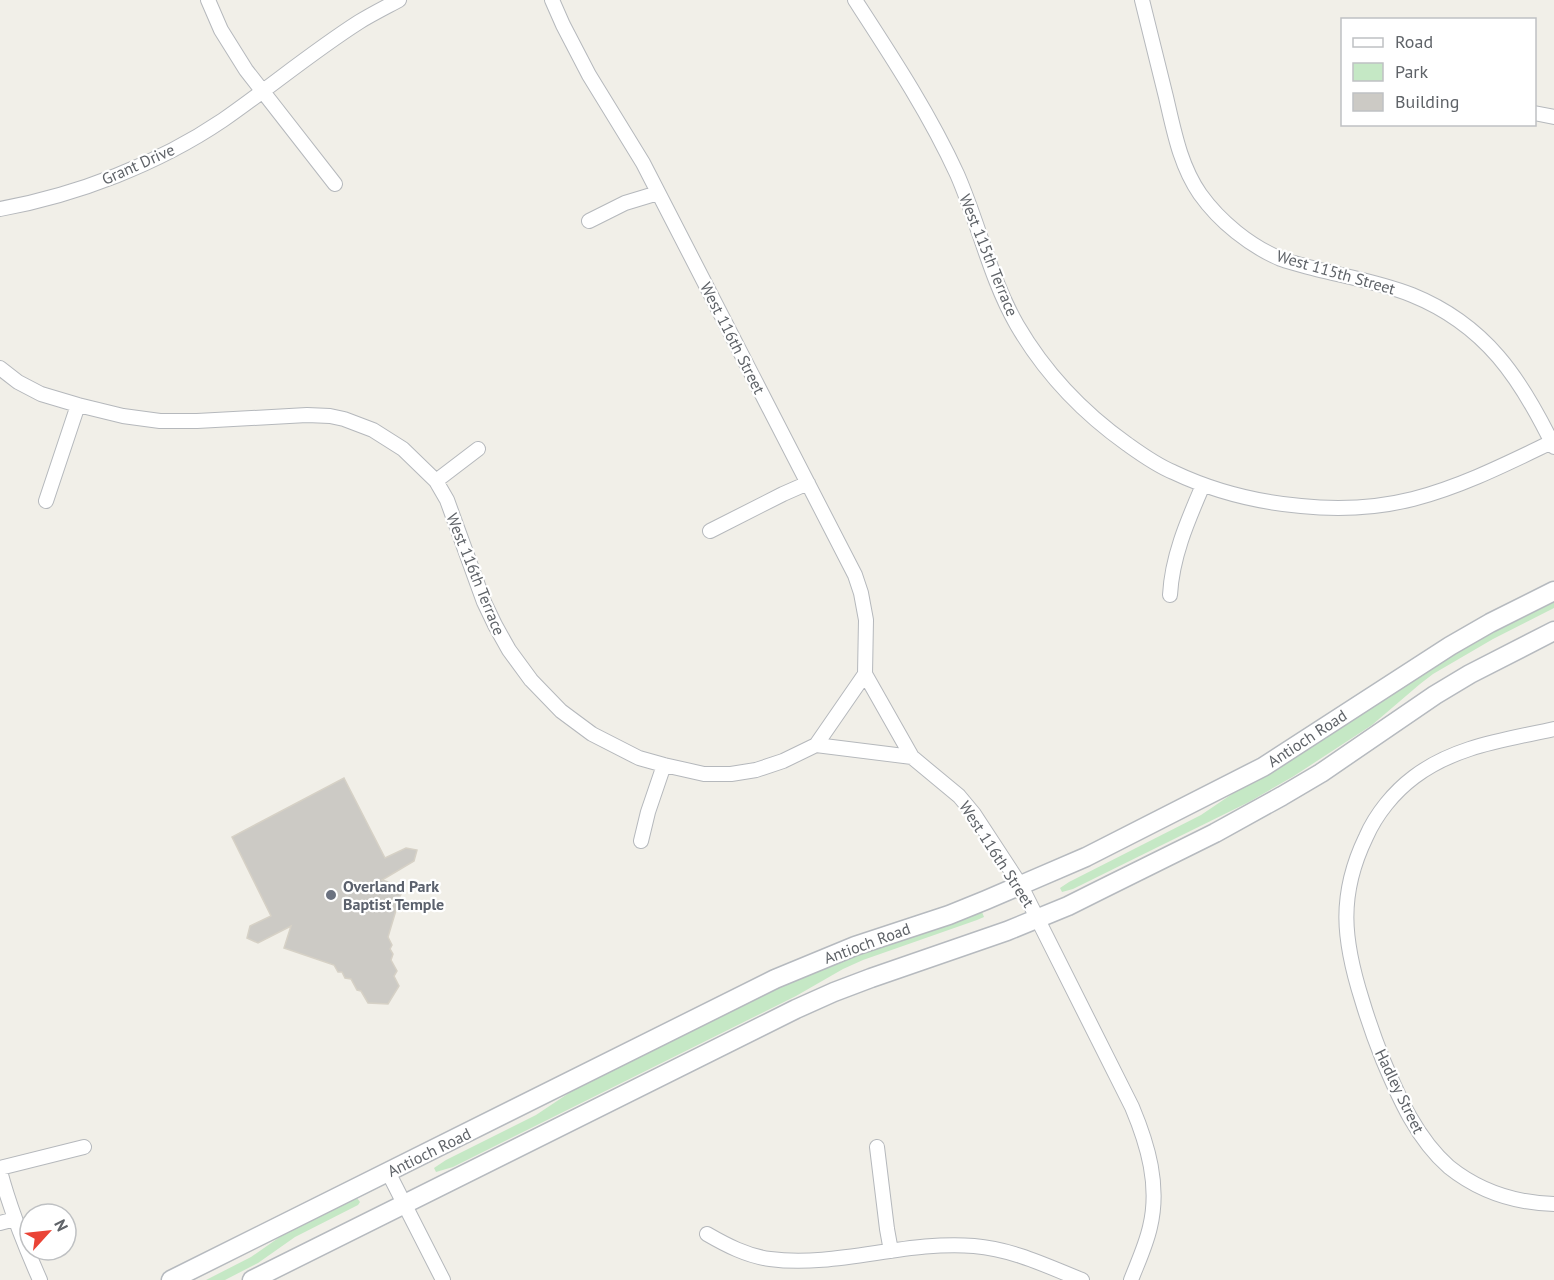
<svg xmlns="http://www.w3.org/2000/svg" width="1554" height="1280" viewBox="0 0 1554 1280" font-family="'PT Sans',sans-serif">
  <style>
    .green { fill: #c5e8c5 }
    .building { fill: #cccac5; stroke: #d6d1c6; stroke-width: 1.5 }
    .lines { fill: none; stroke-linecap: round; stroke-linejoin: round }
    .street-casing { stroke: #b5b8bc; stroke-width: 16 }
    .secondary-casing { stroke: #b6babf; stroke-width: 21 }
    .street { stroke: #fff; stroke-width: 14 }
    .secondary { stroke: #fff; stroke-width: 18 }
    .worship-dot { fill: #6b7280; stroke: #fff; stroke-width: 2 }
    .labels { text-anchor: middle; stroke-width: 4.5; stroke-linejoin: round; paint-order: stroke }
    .street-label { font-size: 16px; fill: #5f6368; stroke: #fff }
    .worship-label { font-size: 16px; font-weight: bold; fill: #5b616d; stroke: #fff; text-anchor: start }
  </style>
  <rect width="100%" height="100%" fill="#f1efe8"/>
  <path class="green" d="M1554,599v9l-61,31 -60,35 -13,10 -48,41 -78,51 -45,26 -176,87 -11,3 -2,-4 9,-6 132,-67 40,-27 222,-141z
    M982,912l2,5 -7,3 -114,40 -20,9 -47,27 -343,171 -17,5 -2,-4 12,-8 90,-45 42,-28 152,-76 94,-45 149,-53z
    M357,1198l3,4 -2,3 -63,32 -37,26 -33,17h-19l45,-23 33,-23 20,-11 47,-23z"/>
  <path class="building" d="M344,778l41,80 21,-10 11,2 -3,11 -32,19 21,7 -15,50 4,8 -2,4 3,5 -2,6 6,11 -3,5 5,10 -11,18 -20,-1 -7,-12 -4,-1 -6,-11 -6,-1 -3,-6h-4l-4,-7 -50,-17 7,-22 -33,17 -11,-5 3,-12 21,-10 -39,-79z"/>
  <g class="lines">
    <g class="street-casing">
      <path id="street" d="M208,0l13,30 25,40 89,114
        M552,0l11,25 26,50 54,88 212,412 6,18 5,27 -1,54 47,83 47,39 15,18 47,72 111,221c16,38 28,79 18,120 -4,18 -12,35 -19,53
        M855,0c37,57 74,113 102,174 22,50 33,104 60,151 28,48 65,87 110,119 14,10 29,21 46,28 40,19 83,30 128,34 37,4 76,2 112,-7 50,-13 95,-36 141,-58
        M1142,0c8,32 16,65 24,97 8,34 14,68 34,97 20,28 50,52 81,65 11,4 24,7 35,10 32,8 66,14 96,26 74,30 109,84 142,152
        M1534,113l20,4
        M0,209c77,-14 158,-45 223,-89 46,-32 89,-68 136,-98 13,-8 27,-15 40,-22
        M589,221l36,-18 33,-10
        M0,368l18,14 23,12 37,11 45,11 37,5h37l110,-6 23,1 14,3 29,11 30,19 33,32 11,19 37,102 11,23 14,25 22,30 30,31 31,23 47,24 25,7 40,9h27l25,-4 27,-9 33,-16 49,-71
        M436,481l42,-32
        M46,501l32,-96
        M710,531l73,-37 25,-11
        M1170,595c2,-39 18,-75 33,-110
        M1554,729c-49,11 -99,17 -140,48 -20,15 -38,37 -48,60 -28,58 -23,103 -4,163 6,20 13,40 21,60 16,38 34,79 66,107 30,24 67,36 105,37
        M816,745l96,12
        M641,841l7,-29 16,-47
        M877,1147l10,82 4,22
        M0,1168l84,-21
        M0,1171c10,38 24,73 40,109
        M388,1172l55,108
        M0,1223l15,-4
        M707,1234c19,11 40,22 63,25 66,9 137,-19 204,-13 38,3 73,20 108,34"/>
    </g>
    <g class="secondary-casing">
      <path id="secondary" d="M171,1280l604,-301 80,-33 94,-31 37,-15 100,-43 177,-90 187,-121 40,-23 64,-32
        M252,1280l544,-271 38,-17 37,-14 136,-47 61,-25 34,-17 113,-56 67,-37 39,-23 114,-78 35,-21 84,-43"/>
    </g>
    <use href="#street" class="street"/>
    <use href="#secondary" class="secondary"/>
  </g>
  <circle class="worship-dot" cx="331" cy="895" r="6"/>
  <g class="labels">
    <g class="street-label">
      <text transform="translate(138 164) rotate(-24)" y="6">Grant Drive</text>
      <text transform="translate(989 255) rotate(68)" y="6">West 115th Terrace</text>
      <text transform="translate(1336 272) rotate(16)" y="6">West 115th Street</text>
      <text transform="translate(733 338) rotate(63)" y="6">West 116th Street</text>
      <text transform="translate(476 574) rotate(68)" y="6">West 116th Terrace</text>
      <text transform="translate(1307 738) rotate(-33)" y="6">Antioch Road</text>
      <text transform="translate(997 854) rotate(57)" y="6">West 116th Street</text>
      <text transform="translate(867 943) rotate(-20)" y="6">Antioch Road</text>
      <text transform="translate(1400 1091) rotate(64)" y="6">Hadley Street</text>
      <text transform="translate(429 1152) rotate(-26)" y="6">Antioch Road</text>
    </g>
    <g class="worship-label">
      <text x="343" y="892">Overland Park<tspan x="343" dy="18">Baptist Temple</tspan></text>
    </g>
  </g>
  <rect x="1341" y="18" width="195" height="108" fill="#ffffff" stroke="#bfc1c3" stroke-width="1.5"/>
  <rect x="1353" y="38" width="30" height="9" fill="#ffffff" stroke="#bfc1c3" stroke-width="1.5"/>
  <text x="1395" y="48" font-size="18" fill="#5f6368">Road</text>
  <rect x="1353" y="63" width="30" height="18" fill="#c5e8c5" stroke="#bfc1c3" stroke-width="1.5"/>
  <text x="1395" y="78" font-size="18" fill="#5f6368">Park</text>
  <rect x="1353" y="93" width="30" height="18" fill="#cccac5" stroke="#bfc1c3" stroke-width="1.5"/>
  <text x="1395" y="108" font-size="18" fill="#5f6368">Building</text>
  <g transform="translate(48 1232) rotate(63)"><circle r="28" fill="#ffffff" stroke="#bfc1c3" stroke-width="1.5"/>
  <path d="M0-4.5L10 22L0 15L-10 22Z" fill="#ea4335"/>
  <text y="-9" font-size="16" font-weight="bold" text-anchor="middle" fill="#5f6368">N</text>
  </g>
</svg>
